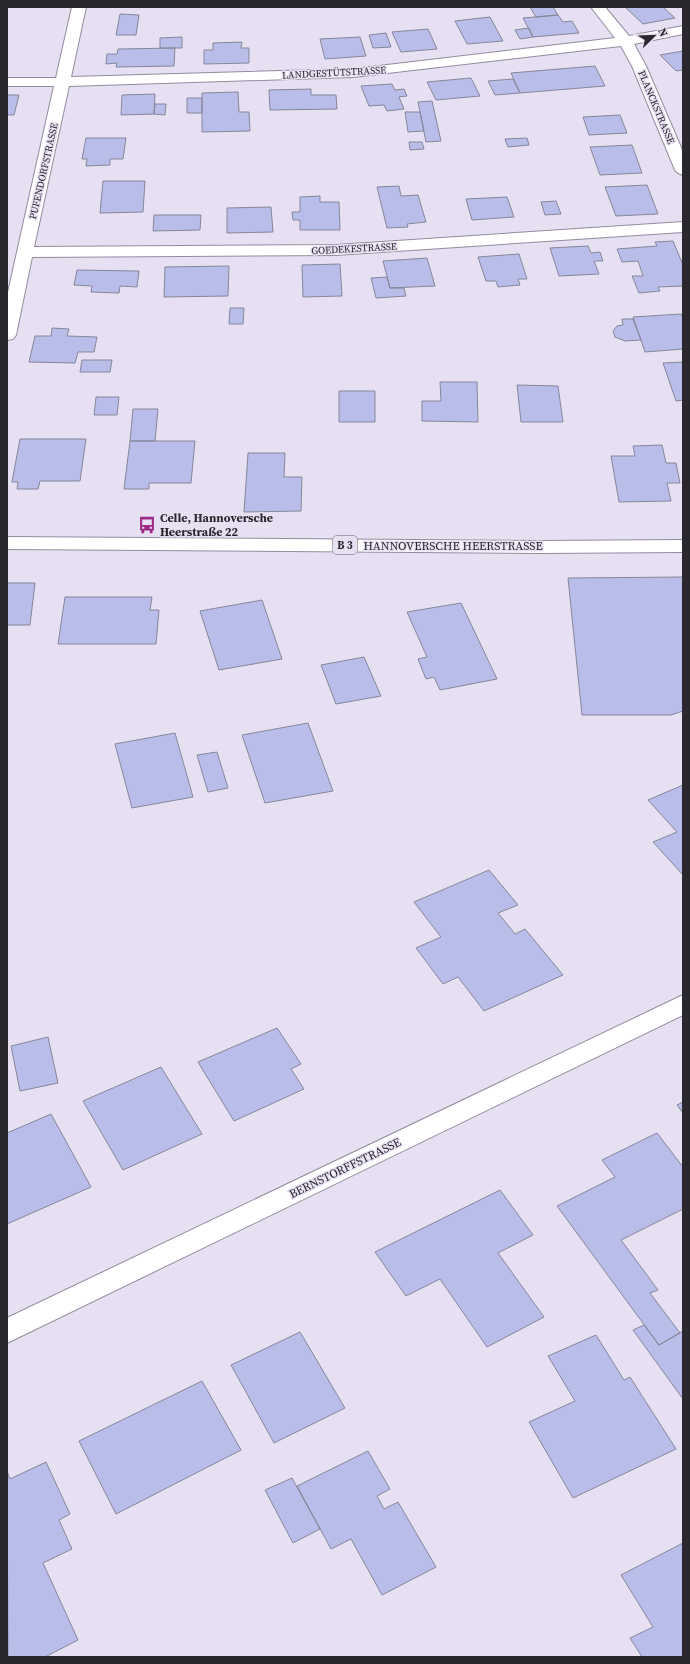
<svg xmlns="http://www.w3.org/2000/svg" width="690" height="1664" viewBox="0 0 690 1664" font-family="'Source Serif 4',serif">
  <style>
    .building { fill: #b9bde9; stroke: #858799 }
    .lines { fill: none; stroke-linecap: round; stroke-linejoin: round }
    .minor-casing { stroke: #928c9e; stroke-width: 2 }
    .primary-casing { stroke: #928c9e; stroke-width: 2 }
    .minor { fill: #fff; fill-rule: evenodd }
    .primary { fill: #fff; fill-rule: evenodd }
    .labels { text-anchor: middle; stroke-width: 3; stroke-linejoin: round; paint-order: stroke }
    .far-street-label { font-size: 10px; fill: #2a272e; stroke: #e7e0f3 }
    .shield { fill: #e7e0f3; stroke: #635e69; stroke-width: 1 }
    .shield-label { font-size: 11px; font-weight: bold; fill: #2a272e }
    .poi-label { font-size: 12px; font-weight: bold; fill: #2a272e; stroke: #e7e0f3; text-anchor: start }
    .street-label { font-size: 12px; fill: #2a272e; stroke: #e7e0f3 }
  </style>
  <rect width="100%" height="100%" fill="#e7e0f3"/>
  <path class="building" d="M530,7h23l5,8 -22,2z
    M625,7h38l12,11 -32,6z
    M120,14l19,1 -3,20h-20z
    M558,15l5,7 9,-1 7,12 -46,4 -10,-19z
    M490,17l13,24 -36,3 -12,-23z
    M529,28l4,9 -13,2 -5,-9z
    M428,29l9,20 -36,3 -9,-20z
    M386,33l5,14 -18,1 -4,-13z
    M182,37v11h-22v-10z
    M360,37l6,19 -41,3 -5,-20z
    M242,42l-1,6h8v15l-45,1v-14h9v-7z
    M175,48l-1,18 -58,1 1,-4 -11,1 1,-10h10l1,-5z
    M683,51v19l-7,1 -16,-16z
    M595,66l10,20 -85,7 -9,-20z
    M471,78l9,18 -44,4 -9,-18z
    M513,79l7,14 -25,2 -7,-14z
    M392,84l3,6 9,-1 3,7 -8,1 5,12 -17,2 -3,-6 -15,1 -8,-20z
    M311,89v6h25l1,14 -67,1 -1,-20z
    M238,92l1,20h10l1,19 -48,1v-39z
    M155,94l-1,20 -33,1 1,-20z
    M7,95h12l-5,20h-7z
    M187,98h15v15h-15z
    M432,101l9,40 -15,1 -8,-40z
    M155,104h11l-1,11 -11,-1z
    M405,112h15l4,19 -16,1z
    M620,115l7,18 -38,2 -6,-18z
    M86,138h40l-3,21h-13v6l-24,1 1,-7h-5z
    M527,138l2,7 -21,2 -3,-8z
    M409,142h13l2,7 -14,1z
    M632,145l10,28 -42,2 -10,-28z
    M103,181h42l-2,31 -43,1z
    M647,185l11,29 -42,2 -11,-29z
    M399,186l2,10 17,-1 8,27 -19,2 1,3 -21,1 -10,-41z
    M320,196v6h19l1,28h-40v-10h-7l-1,-8h8v-15z
    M507,197l7,20 -42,3 -6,-21z
    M556,201l5,13 -16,1 -4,-13z
    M271,207l2,25 -46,1v-25z
    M154,215h47l-1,15 -47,1z
    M673,241l10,24v21l-25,1 2,4 -21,2 -7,-17h11l-5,-15 -16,1 -5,-13 40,-3 -2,-4z
    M588,246l3,7 9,-1 3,9h-9l5,13 -40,2 -9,-28z
    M519,254l8,25h-9l2,6 -22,2 -2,-6h-10l-8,-24z
    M427,258l8,28 -45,2 -7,-27z
    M340,264l2,32 -39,1 -1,-32z
    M229,266l-1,30 -64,1 1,-30z
    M77,270l62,1 -2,16 -17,-1 -1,7 -28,-1 1,-6 -18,-1z
    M387,277l3,11h14l2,8 -30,2 -5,-20z
    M230,308h14l-1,16h-14z
    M681,314l2,4v31l-38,3 -12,-35z
    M622,319h11l8,21 -16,1 -10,-4 -2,-6 4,-5 6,-1z
    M52,328l17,1 -2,7 30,1 -3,15h-16l-3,11 -46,-1 6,-26h16z
    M82,360h30l-2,12h-30z
    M683,362v38l-7,1 -13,-38z
    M440,382h37l1,40 -56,-1v-20h19z
    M517,385l41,1 5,36h-42z
    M339,391h36v31h-36z
    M96,397h23l-2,18h-23z
    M133,409h25l-3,32h-25z
    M20,439h66l-6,42h-40l-2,8h-21l1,-7h-6z
    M130,441h65l-4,42h-42v6h-25z
    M662,445l4,18h10l4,20h-13l4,18 -52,1 -8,-46h24l-2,-10z
    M248,453h37l-1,24h18l-1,34 -57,1z
    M683,577v134l-12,4h-89l-14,-137z
    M7,583h28l-5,42h-23z
    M65,597h87l-2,13h9l-3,34h-98z
    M262,600l20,59 -63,11 -19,-59z
    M461,603l36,76 -57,11 -6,-13 -8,2 -8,-20 9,-2 -20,-45z
    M364,657l17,39 -45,8 -15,-39z
    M308,723l25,68 -68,12 -23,-68z
    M175,733l18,64 -61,11 -17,-64z
    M217,752l11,36 -20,4 -11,-37z
    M683,785v90l-30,-33 24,-10 -29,-32z
    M489,870l29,35 -20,8 17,21 10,-5 38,46 -79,36 -26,-34 -15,7 -27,-36 25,-11 -27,-35z
    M277,1028l24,36 -10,5 13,20 -70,32 -36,-59z
    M48,1037l10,46 -38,8 -9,-45z
    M161,1067l41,67 -79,36 -40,-69z
    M683,1102v11l-6,-8z
    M51,1114l40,73 -84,37v-91z
    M657,1133l26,34v42l-62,31 37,50 -8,3 30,40 -21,12 -102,-139 58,-29 -13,-17z
    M500,1190l33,45 -35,18 46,64 -57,30 -47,-68 -34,17 -31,-44z
    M644,1325l15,20 24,-14v68l-50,-69z
    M300,1332l45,76 -71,35 -43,-78z
    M596,1335l28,45 6,-3 46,72 -103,49 -44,-76 46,-21 -27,-45z
    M202,1381l39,69 -125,64 -37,-73z
    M368,1451l22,38 -13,7 7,13 14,-7 38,65 -54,28 -31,-56 -20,10 -34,-63z
    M46,1462l24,52 -11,6 13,29 -29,14 35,77 -33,17h-37l-1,-186 3,8z
    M292,1478l28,51 -27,14 -28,-53z
    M683,1543v114h-41l-12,-19 23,-11 -32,-52z"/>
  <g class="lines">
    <g class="minor-casing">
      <path id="minor" d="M72,7h14l-15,70 282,-8 262,-31 -24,-31h14l24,29 54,-10v8l-49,10 12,22 37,86v23l-5,-2 -3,-3 -43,-104 -11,-20 -268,31 -284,9 -35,161 302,-2 347,-23v10l-347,23 -304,2 -16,78 -3,4 -6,1v-43l47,-211h-47v-8h49z
        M683,995v20l-676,328v-25z"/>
    </g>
    <g class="primary-casing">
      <path id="primary" d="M7,537l534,4 142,-1v12l-142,1 -534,-4z"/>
    </g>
    <use href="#minor" class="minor"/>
    <use href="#primary" class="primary"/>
  </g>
  <defs>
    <g id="bus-bare" transform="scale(1.38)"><path d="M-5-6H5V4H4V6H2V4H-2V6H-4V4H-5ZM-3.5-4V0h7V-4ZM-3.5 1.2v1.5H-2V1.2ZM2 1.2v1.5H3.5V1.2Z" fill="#9e2a85" stroke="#e7e0f3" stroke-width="2.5" paint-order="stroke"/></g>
  </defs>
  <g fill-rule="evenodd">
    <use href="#bus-bare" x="147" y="525"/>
  </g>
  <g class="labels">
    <g class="far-street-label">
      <text transform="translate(334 72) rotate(-3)" y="4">LANDGESTÜTSTRASSE</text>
      <text transform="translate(657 107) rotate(67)" y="4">PLANCKSTRASSE</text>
      <text transform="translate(43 171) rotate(-77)" y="4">PUFENDORFSTRASSE</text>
      <text transform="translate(354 248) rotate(-3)" y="4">GOEDEKESTRASSE</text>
    </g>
    <rect class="shield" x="333" y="536" width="24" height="18" rx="3"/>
    <g class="shield-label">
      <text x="345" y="549">B 3</text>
    </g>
    <g class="poi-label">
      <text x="160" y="522">Celle, Hannoversche<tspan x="160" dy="14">Heerstraße 22</tspan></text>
    </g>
    <g class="street-label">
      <text x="453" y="550">HANNOVERSCHE HEERSTRASSE</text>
      <text transform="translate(345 1168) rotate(-26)" y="4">BERNSTORFFSTRASSE</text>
    </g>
  </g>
  <rect width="690" height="1664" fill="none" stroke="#2a272e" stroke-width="16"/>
  <g transform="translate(654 36) rotate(67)" stroke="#e7e0f3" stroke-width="3" paint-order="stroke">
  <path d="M0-3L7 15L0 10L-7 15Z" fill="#2a272e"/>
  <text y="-6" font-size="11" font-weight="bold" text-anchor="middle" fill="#2a272e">N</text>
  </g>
</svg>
